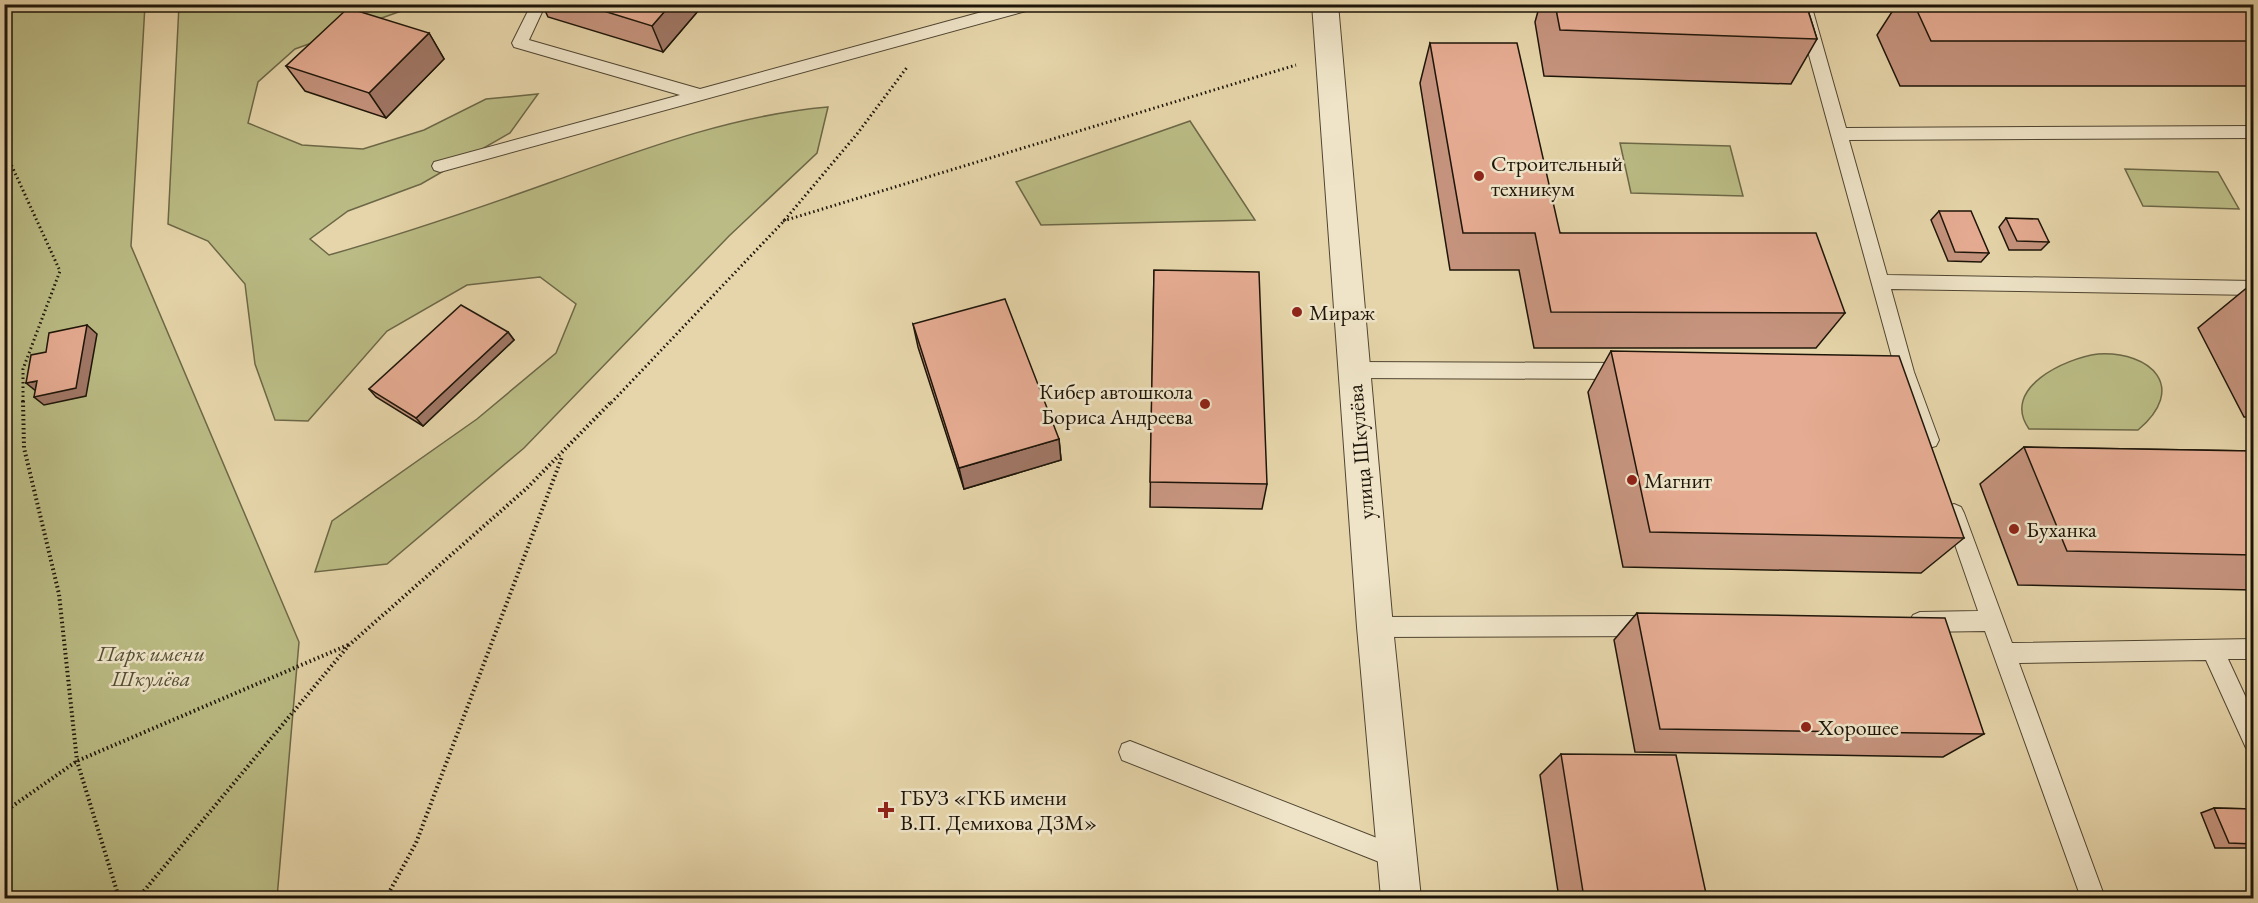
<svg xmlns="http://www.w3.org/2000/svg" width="2258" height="903" viewBox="0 0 2258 903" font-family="'EB Garamond',serif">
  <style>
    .green { fill: #bbbc85; stroke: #6c6847; stroke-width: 1.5 }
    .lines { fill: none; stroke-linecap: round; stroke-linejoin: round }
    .service-casing { stroke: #4f4531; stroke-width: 2 }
    .tertiary-casing { stroke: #4f4531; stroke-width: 2 }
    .path-far1 { stroke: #1d1509; stroke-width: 3; stroke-dasharray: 1.5 3; stroke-linecap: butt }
    .path { stroke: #1d1509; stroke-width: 4; stroke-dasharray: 1.5 3; stroke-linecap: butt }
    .service { fill: #efe4c8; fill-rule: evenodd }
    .tertiary { fill: #efe4c8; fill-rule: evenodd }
    .wall { fill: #c6947e; stroke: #1d1509; stroke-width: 1.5 }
    .shaded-wall { fill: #a17867; stroke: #1d1509; stroke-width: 1.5 }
    .building { fill: #e6ac93; stroke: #1d1509; stroke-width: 1.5 }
    .poi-dot { fill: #8f2418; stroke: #efe4c8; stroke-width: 2 }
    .labels { text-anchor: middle; stroke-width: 5; stroke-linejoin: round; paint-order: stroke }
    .poi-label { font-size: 22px; fill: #1d1509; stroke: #efe4c8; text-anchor: start }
    .street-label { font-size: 22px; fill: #1d1509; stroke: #efe4c8 }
    .park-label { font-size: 22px; font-style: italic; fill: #544f34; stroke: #efe4c8 }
  </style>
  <rect width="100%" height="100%" fill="#e6d5aa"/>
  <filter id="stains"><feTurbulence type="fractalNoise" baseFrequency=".00333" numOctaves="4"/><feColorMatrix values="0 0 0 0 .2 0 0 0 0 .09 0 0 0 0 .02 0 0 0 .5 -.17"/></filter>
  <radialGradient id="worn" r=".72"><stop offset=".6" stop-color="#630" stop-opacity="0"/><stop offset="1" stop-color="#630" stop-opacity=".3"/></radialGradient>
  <path class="green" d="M5,5h140l-14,241 168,396 -22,256h-272z
    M179,5h239l-123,44 -37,33 -10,41 54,22 61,4 61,-19 62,-31 52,-5 -28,39 -89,51 -73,27 -38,28 19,16c77,-22 153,-48 228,-75 89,-32 177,-65 271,-73l-11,46 -88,83 -205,212 -137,116 -72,8 17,-51 145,-102 79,-66 20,-49 -36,-27 -73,8 -80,46 -79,90 -33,-1 -20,-56 -10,-80 -37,-43 -40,-17z
    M1190,121l65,99 -214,5 -25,-43z
    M1620,143l110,3 13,50 -112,-3z
    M2125,169l93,3 21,37 -96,-3z
    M2098,354c54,-3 90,34 40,76l-109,-1c-29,-41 37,-71 69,-75z"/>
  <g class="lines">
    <g class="service-casing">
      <path id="service" d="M548,4l-6,8 -13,28 171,49 311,-85h28l-2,4 -597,164 -6,-2 -2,-4 2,-4 246,-67 -166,-48 -2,-4 19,-38z
        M1795,4h16l35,124 408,-2v12l-405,2 38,135 367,6v14l-363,-6 23,83 25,68 -3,6 -7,2 -7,-2 -26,-74z
        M1354,362l273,1 7,3 2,5 -2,5 -7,3 -273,-1 -7,-3 -2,-5 2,-5z
        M1954,504l7,3 3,6 48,130 242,-4v20h-26l26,56v36l-8,-3 -40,-88 -187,3 86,235h-24l-96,-267 -65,1 -7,-3 -4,-7 4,-7 7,-3 58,-1 -34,-98 3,-6z
        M1650,616l7,3 4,7 -4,7 -7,3 -275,1 -7,-3 -4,-7 4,-7 7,-3z
        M1130,741l275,108 4,8 -4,8 -8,4 -275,-109 -3,-8 3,-8z"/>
    </g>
    <g class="tertiary-casing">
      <path id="tertiary" d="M1312,4h26l55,623 28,271h-40l-24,-271z"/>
    </g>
    <path class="path-far1" d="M4,149l56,122 -37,98v34
      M783,221l513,-156
      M611,403l172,-181 74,-88 51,-68"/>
    <path class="path" d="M23,401l1,47 35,146 18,167 42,137
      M4,812l73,-51 271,-116
      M138,898l211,-253 178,-157 85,-87
      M386,898l30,-55 146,-386"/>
    <use href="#service" class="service"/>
    <use href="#tertiary" class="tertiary"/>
  </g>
  <path class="wall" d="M542,4h162l-41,48 -115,-35z
    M1540,4h266l11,35 -26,45 -247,-8 -9,-54z
    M1897,4h356v82h-353l-23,-51z
    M429,33l15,26 -58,59 -81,-27 -19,-25z
    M1430,43l130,190 285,80 -29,35h-282l-15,-78h-69l-30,-187z
    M1939,211l50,42 -8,9 -33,-1 -17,-41z
    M2006,218l43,24 -8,8h-32l-10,-23z
    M1154,270l113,214 -5,25 -112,-2z
    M2249,286h4v131h-9l-46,-89z
    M913,324l146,115 2,21 -97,29 -46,-142z
    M508,332l6,8 -91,86 -47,-29 -7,-8z
    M1611,351l353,187 -43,35 -298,-6 -35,-175z
    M2024,447l229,4v139l-235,-5 -38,-101z
    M1637,613l347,121 -41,23 -308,-5 -21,-112z
    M1561,754l146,144h-148l-19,-123z
    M2214,808l39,1v39h-38l-14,-35z"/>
  <path class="shaded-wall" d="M671,4h33l-41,48 -11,-26z
    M429,33l15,26 -58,59 -17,-25z
    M87,325l10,9 -11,62 -42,9 -10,-8z
    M508,332l6,8 -91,86 -7,-8z
    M37,381l-1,10 -10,-8z
    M1059,439l2,21 -97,29 -5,-21z"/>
  <path class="building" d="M581,4h90l-19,22z
    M1555,4h251l11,35 -257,-9z
    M1914,4h339v37h-322z
    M348,8l81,25 -60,60 -83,-27z
    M1430,43h87l43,190h256l29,80 -294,-1 -16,-79h-72z
    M1939,211h32l18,42 -34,-1z
    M2006,218l32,1 11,23 -32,-1z
    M1154,270l105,2 8,212 -117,-2z
    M2249,286h4v8z
    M1005,299l54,140 -100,29 -46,-144z
    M461,305l47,27 -92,86 -47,-29z
    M87,325l-11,63 -42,9 3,-16 -11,2 5,-28 15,-3 3,-19z
    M1611,351l288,5 65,182 -314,-6z
    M2024,447l229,4v104l-186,-4z
    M1637,613l308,5 39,116 -324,-5z
    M1561,754l115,1 31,143h-123z
    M2214,808l39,1v35l-24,-1z"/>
  <g class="poi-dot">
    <circle cx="1479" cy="176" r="6"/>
    <circle cx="1297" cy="312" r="6"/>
    <circle cx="1205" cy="404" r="6"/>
    <circle cx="1632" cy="480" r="6"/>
    <circle cx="2014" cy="529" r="6"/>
    <circle cx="1806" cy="727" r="6"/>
    <path d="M883 801h6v6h6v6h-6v6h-6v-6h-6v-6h6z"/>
  </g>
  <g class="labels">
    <g class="poi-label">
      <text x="1491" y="171">Строительный<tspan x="1491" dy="25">техникум</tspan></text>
      <text x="1309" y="320">Мираж</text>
      <text x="1193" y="399" text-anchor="end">Кибер автошкола<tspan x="1193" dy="25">Бориса Андреева</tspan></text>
      <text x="1644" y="488">Магнит</text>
      <text x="2026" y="537">Буханка</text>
      <text x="1818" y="735">Хорошее</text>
      <text x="900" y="805">ГБУЗ «ГКБ имени<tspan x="900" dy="25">В.П. Демихова ДЗМ»</tspan></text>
    </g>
    <g class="street-label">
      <text transform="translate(1360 452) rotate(-95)" y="8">улица Шкулёва</text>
    </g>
    <g class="park-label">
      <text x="151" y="661">Парк имени<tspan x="151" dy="25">Шкулёва</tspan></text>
    </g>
  </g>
  <rect width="2258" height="903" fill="none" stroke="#e6d5aa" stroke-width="24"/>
  <rect x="6" y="6" width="2246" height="891" fill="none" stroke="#1d1509" stroke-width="3"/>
  <rect x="12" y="12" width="2234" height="879" fill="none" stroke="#1d1509" stroke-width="1.5"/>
  <rect width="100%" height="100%" filter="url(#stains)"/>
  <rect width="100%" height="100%" fill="url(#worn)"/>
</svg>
